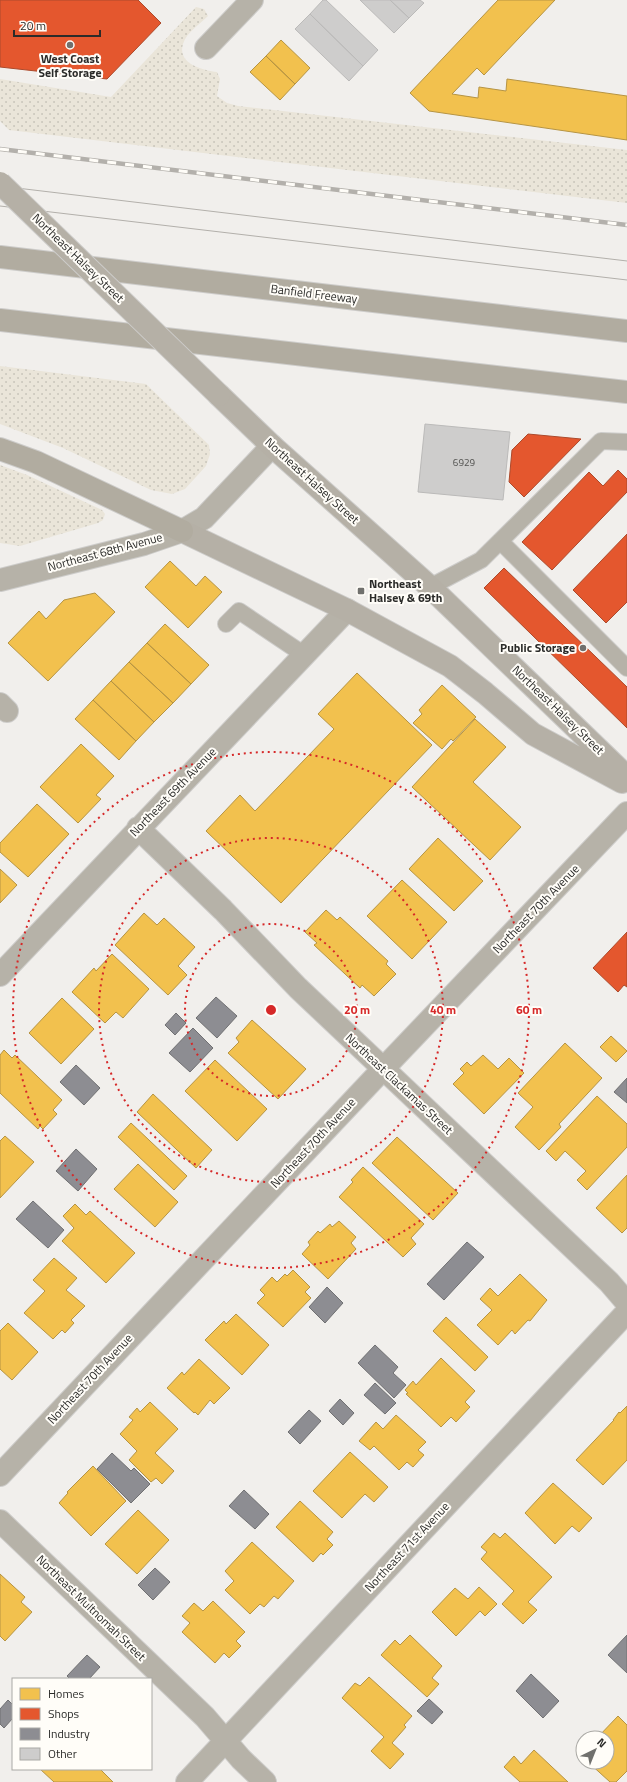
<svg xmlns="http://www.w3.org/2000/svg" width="627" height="1782" viewBox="0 0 627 1782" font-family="'Titillium Web',sans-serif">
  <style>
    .grass { fill: url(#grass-dots) }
    .homes { fill: #f2c14e; stroke: #b69443 }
    .shops { fill: #e4572e; stroke: #ac4a2c }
    .industry { fill: #8d8d92; stroke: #707072 }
    .building { fill: #cecdcc; stroke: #bbbab9 }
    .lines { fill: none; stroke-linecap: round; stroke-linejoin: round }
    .service-casing { stroke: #cdccca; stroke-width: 18 }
    .minor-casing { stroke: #cdccca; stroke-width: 24 }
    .tertiary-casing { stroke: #cdccca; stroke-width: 24 }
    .secondary-casing { stroke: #cdccca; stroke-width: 24 }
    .motorway-casing { stroke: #cdccca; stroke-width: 24 }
    .service { stroke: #b6b2a8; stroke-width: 16 }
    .minor { stroke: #b6b2a8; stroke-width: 22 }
    .tertiary { stroke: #b6b2a8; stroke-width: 22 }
    .secondary { stroke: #b5b0a6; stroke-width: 22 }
    .motorway { stroke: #b1aca0; stroke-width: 22 }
    .tram { stroke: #b3b0ab; stroke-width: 1 }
    .rail-casing { stroke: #b3b0ab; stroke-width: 4.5 }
    .rail { stroke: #fffdf8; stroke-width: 3; stroke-dasharray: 9; stroke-linecap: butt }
    .secondary-bridge-casing { stroke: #cdccca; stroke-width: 24; stroke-linecap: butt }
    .secondary-bridge { stroke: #b5b0a6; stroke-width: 22 }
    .ring { fill: none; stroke: #d62828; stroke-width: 2; stroke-dasharray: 2 4 }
    .poi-dot { fill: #70706d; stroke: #fffdf8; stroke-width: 1.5 }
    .labels { text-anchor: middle; stroke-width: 4; stroke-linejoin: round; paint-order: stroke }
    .number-label { font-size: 10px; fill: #545452 }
    .poi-label { font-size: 12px; font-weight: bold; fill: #2b2b29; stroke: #fffdf8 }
    .street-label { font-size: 12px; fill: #2b2b29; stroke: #fffdf8 }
    .centre { fill: #d62828; stroke: #fffdf8; stroke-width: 2 }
    .ring-label { font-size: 12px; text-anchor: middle; font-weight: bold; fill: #d62828; stroke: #fffdf8; stroke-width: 4; stroke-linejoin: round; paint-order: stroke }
  </style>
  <defs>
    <pattern id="grass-dots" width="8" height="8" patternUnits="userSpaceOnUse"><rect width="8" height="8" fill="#eae5d9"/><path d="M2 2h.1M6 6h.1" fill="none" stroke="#c9c5ba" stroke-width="1.8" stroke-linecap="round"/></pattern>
  </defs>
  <rect width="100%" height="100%" fill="#f1efec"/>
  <path class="grass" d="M196,7l8,2 4,7c-8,8 -22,17 -25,28 -6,20 20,26 34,28l3,7 -3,17 10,7 11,3 389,44v53l-618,-73 -9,-9v-42l111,18z
    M0,366l146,18 63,61 1,9 -4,12 -21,23 -13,5 -21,-4 -88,-42 -63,-24z
    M0,465l27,10 75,35 3,4 -2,6 -5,3 -78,23 -20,-3z"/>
  <path class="homes" d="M498,0h57l-71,75 -7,-7 -25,26 26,4 1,-11 27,4 1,-12 120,17v44l-198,-29 -19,-18z
    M281,40l29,28 -15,16 -29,-28z
    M266,56l29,28 -15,16 -30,-28z
    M170,561l26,25 9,-10 17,16 -34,36 -43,-41z
    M95,593l20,19 -67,69 -40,-38 31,-32 7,8 18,-19z
    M165,624l44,41 -18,19 -44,-41z
    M147,643l44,41 -18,19 -44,-41z
    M129,662l44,41 -19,19 -43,-41z
    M357,673l75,72 -151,158 -75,-72 34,-36 15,16 79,-82 -16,-15z
    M111,681l43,41 -18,19 -43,-41z
    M442,685l34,32 -23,24 -2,-2 -9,10 -29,-26 9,-9 -3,-4z
    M93,700l43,41 -17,19 -44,-41z
    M475,719l31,28 -33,35 48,45 -31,33 -78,-73z
    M81,744l33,32 -18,19 5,4 -23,24 -38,-36z
    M37,804l32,30 -41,43 -28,-25v-9z
    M438,838l45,43 -29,30 -45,-42z
    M0,869l17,16 -17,18z
    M402,880l45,42 -35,37 -45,-43z
    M326,910l11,10 3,-3 48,44 -2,3 10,10 -22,22 -12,-11 -2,3 -46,-43 3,-2 -12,-11z
    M144,913l13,12 7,-7 31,29 -17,19 9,9 -19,20 -53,-50z
    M112,954l37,35 -26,29 -7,-6 -11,11 -33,-31 22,-24 2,3z
    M62,998l32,31 -33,35 -32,-31z
    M252,1020l54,49 -28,30 -50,-46 11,-11 -3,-4z
    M611,1036l16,15 -11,11 -16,-15z
    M565,1043l37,35 -43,46 2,3 -22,23 -24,-23 18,-20 -15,-14z
    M4,1050l8,8 3,-3 47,45 -9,10 4,4 -14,15 -3,-3 -2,3 -38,-36v-38z
    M483,1055l15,14 11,-11 15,15 -40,41 -31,-30 11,-11 -4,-4 7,-7 4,4z
    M215,1060l52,49 -30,32 -52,-50z
    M153,1094l59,56 -16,18 -59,-56z
    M597,1096l30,28v23l-40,43 -10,-10 9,-9 -21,-20 -9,10 -10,-10z
    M131,1123l56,53 -13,14 -56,-53z
    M5,1136l29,26 -34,36v-57z
    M397,1137l61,56 -25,27 -61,-57z
    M138,1164l40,38 -23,25 -41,-38z
    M363,1167l61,57 -13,14 5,6 -13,13 -64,-60 14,-15 -2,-2z
    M627,1175v53l-5,5 -26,-25z
    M75,1204l11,11 4,-4 45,42 -29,30 -44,-42 12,-13 -11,-12z
    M339,1221l17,16 -5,6 5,6 -28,30 -26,-25 8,-9 -2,-3 10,-11 2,2 10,-9 2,3z
    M54,1258l23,20 -11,12 19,16 -14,14 3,3 -9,10 -3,-3 -9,9 -29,-26 21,-22 -12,-11z
    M293,1270l17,17 -5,5 6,6 -28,29 -26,-24 8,-8 -5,-5 12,-13 5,5 8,-8 2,2z
    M520,1274l27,26 -17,21 -2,-1 -13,14 -3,-4 -14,15 -21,-20 15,-15 -12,-11 10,-11 8,8z
    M236,1314l33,31 -27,30 -37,-35 19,-19 2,3z
    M446,1317l42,40 -13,14 -42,-40z
    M8,1323l30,29 -26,28 -12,-11v-38z
    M441,1358l34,33 -10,11 5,5 -14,15 -5,-5 -10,10 -35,-33 2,-1 -3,-3 8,-9 3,4z
    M199,1359l31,29 -16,16 -4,-4 -12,15 -3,-3 -1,1 -27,-25 15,-16 2,3z
    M150,1402l28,27 -23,24 19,18 -12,13 -6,-6 -5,4 -22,-22 8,-9 -17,-17 13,-14 -4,-3 8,-9 3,4z
    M627,1406v54l-24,25 -27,-25 38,-40h-1l6,-8 1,1z
    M396,1415l30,27 -8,8 6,5 -11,12 -6,-5 -8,8 -25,-24 -4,4 -11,-9 17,-19 7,7z
    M350,1452l38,35 -14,15 -9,-8 -23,24 -29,-27z
    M93,1466l33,35 -35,35 -32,-33 9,-10 -1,-1z
    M553,1483l39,35 -13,14 -7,-6 -17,18 -30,-31z
    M300,1501l33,31 -6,7 6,6 -10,10 -2,-2 -8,9 -37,-35z
    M138,1510l31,30 -32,34 -32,-30z
    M494,1533l6,5 5,-5 47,44 -24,25 9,8 -14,14 -21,-20 12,-13 -33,-32 6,-7 -6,-5z
    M252,1542l42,39 -16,18 -4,-3 -10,11 -4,-3 -10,10 -25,-24 9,-9 -9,-10z
    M0,1574l25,23 -4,5 11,10 -27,29 -5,-5z
    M479,1587l18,17 -12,12 -5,-5 -24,25 -24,-24 23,-24 13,11z
    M213,1601l32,31 -9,9 5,5 -12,12 -5,-5 -9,10 -33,-31 8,-9 -8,-7 12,-13 9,8z
    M410,1635l32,31 -10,12 7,6 -12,13 -46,-42 14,-15 5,5z
    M369,1677l43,39 -8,9 2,2 -14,16 12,11 -14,15 -19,-18 13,-14 -42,-39 13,-15 5,3z
    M618,1716l9,9v46l-11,11h-6l-22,-20h19v-24h-10z
    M534,1750l34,32h-48l-16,-15 10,-11 7,8z
    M40,1769h60l13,13h-59z"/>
  <path class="shops" d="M0,0h138l23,23 -54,56 -107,-12z
    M528,434l53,5 -57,58 -15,-15 3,-32z
    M618,470l9,9v13l-75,78 -30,-28 67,-70 14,14z
    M627,534v68l-21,21 -33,-33z
    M504,568l123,119v41l-143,-140z
    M627,932v55l-3,-2 -6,7 -25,-24z"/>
  <path class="industry" d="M216,997l21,19 -20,22 -21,-20z
    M176,1013l10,10 -11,12 -10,-10z
    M193,1028l20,20 -23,24 -21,-19z
    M76,1065l24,23 -16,17 -24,-23z
    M627,1078v25l-13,-11z
    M76,1149l21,20 -19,22 -22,-20z
    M33,1201l31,29 -16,18 -32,-29z
    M467,1242l17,15 -40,43 -17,-16z
    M327,1287l16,16 -18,20 -16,-16z
    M375,1345l23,22 -5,6 13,12 -12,13 -36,-35z
    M375,1383l21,20 -11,11 -21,-19z
    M340,1399l14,14 -11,12 -14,-14z
    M309,1410l12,11 -21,23 -12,-12z
    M112,1453l19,18 3,-3 16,16 -19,19 -34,-34z
    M244,1490l25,24 -14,15 -26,-23z
    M155,1568l15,14 -17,18 -15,-15z
    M627,1635v38l-19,-18z
    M87,1655l13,12 -11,12h-19l-3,-3z
    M531,1674l28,27 -16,17 -27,-27z
    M429,1699l14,13 -11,12 -15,-13z
    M8,1700l5,5v13l-9,10 -4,-4v-15z"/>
  <path class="building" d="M323,0h3l52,50 -15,16 -53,-52z
    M360,0h30l19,18 -15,15z
    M390,0h30l4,3 -15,15z
    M310,14l53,52 -14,15 -54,-52z
    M425,424l85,8 -7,68 -85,-8z"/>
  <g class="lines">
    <g class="service-casing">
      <path id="service" d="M500,541l127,127
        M430,587l51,-27 120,-119 26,1
        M226,624l13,-13 64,43"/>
    </g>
    <g class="minor-casing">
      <path id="minor" d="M206,48l46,-48
        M0,704l7,7
        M138,828l85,82 75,78 311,294 18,21
        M0,975l347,-365
        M0,1475l383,-406 244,-256
        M0,1521l205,196 36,42 24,23
        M187,1782l440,-470"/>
    </g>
    <g class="tertiary-casing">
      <path id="tertiary" d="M0,580l144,-36 38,-13 22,-13 68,-72"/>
    </g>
    <g class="secondary-casing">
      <path id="secondary" d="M219,395l53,51 158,141 197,190
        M182,531l165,79 103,56 35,27 48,41 89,48"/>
    </g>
    <g class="motorway-casing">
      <path id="motorway" d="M0,257l627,74
        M0,320l627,72
        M0,449l36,13 146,69"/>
    </g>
    <use href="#service" class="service"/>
    <use href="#minor" class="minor"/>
    <use href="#tertiary" class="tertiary"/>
    <use href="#secondary" class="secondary"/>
    <use href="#motorway" class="motorway"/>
    <path class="tram" d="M0,186l627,75
      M0,206l627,74"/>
    <g class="rail-casing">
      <path id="rail" d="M0,149l627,76"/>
    </g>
    <use href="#rail" class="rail"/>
    <g class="secondary-bridge-casing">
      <path id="secondary-bridge" d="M0,183l219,212"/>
    </g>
    <use href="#secondary-bridge" class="secondary-bridge"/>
  </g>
  <g class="ring">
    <circle cx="271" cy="1010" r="86"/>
    <circle cx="271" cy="1010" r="172"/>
    <circle cx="271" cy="1010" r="258"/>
  </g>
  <g class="poi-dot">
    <circle cx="70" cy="45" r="4"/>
    <rect x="357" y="587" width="8" height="8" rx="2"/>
    <circle cx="583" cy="648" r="4"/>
  </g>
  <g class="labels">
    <g class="number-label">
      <text x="464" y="466">6929</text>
    </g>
    <g class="poi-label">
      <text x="70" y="63">West Coast<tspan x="70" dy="14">Self Storage</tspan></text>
      <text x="369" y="588" text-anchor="start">Northeast<tspan x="369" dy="14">Halsey &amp; 69th</tspan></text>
      <text x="575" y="652" text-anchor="end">Public Storage</text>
    </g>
    <g class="street-label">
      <text transform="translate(78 258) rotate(44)" y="4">Northeast Halsey Street</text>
      <text transform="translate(314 294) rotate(7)" y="4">Banfield Freeway</text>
      <text transform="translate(312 481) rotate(42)" y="4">Northeast Halsey Street</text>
      <text transform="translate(105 552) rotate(-15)" y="4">Northeast 68th Avenue</text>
      <text transform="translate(558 710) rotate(44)" y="4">Northeast Halsey Street</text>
      <text transform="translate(173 792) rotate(-46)" y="4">Northeast 69th Avenue</text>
      <text transform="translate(536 909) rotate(-46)" y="4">Northeast 70th Avenue</text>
      <text transform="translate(399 1084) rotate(43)" y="4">Northeast Clackamas Street</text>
      <text transform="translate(313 1143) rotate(-47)" y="4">Northeast 70th Avenue</text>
      <text transform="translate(90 1379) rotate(-47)" y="4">Northeast 70th Avenue</text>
      <text transform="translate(407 1547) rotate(-47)" y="4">Northeast 71st Avenue</text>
      <text transform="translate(91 1608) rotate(44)" y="4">Northeast Multnomah Street</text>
    </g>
  </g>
  <circle cx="271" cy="1010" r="6" class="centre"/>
  <g class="ring-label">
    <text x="357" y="1014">20 m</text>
    <text x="443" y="1014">40 m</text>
    <text x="529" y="1014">60 m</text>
  </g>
  <rect x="12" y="1678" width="140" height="92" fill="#fffdf8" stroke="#aaa9a5"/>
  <rect x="20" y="1688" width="20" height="12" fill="#f2c14e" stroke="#aaa9a5"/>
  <text x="48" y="1698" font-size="12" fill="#2b2b29">Homes</text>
  <rect x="20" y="1708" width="20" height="12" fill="#e4572e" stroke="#aaa9a5"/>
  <text x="48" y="1718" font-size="12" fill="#2b2b29">Shops</text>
  <rect x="20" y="1728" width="20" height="12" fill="#8d8d92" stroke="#aaa9a5"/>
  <text x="48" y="1738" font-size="12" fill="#2b2b29">Industry</text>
  <rect x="20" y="1748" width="20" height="12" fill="#cecdcc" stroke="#aaa9a5"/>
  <text x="48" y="1758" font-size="12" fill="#2b2b29">Other</text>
  <g transform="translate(595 1750) rotate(43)"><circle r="19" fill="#fffdf8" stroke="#aaa9a5"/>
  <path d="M0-3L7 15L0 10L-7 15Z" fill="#70706d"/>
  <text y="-6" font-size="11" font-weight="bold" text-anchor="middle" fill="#2b2b29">N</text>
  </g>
  <path d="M14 30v6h86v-6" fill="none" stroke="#2b2b29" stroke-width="2"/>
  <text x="20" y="30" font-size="12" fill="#2b2b29" stroke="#fffdf8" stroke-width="3" paint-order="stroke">20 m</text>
</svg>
